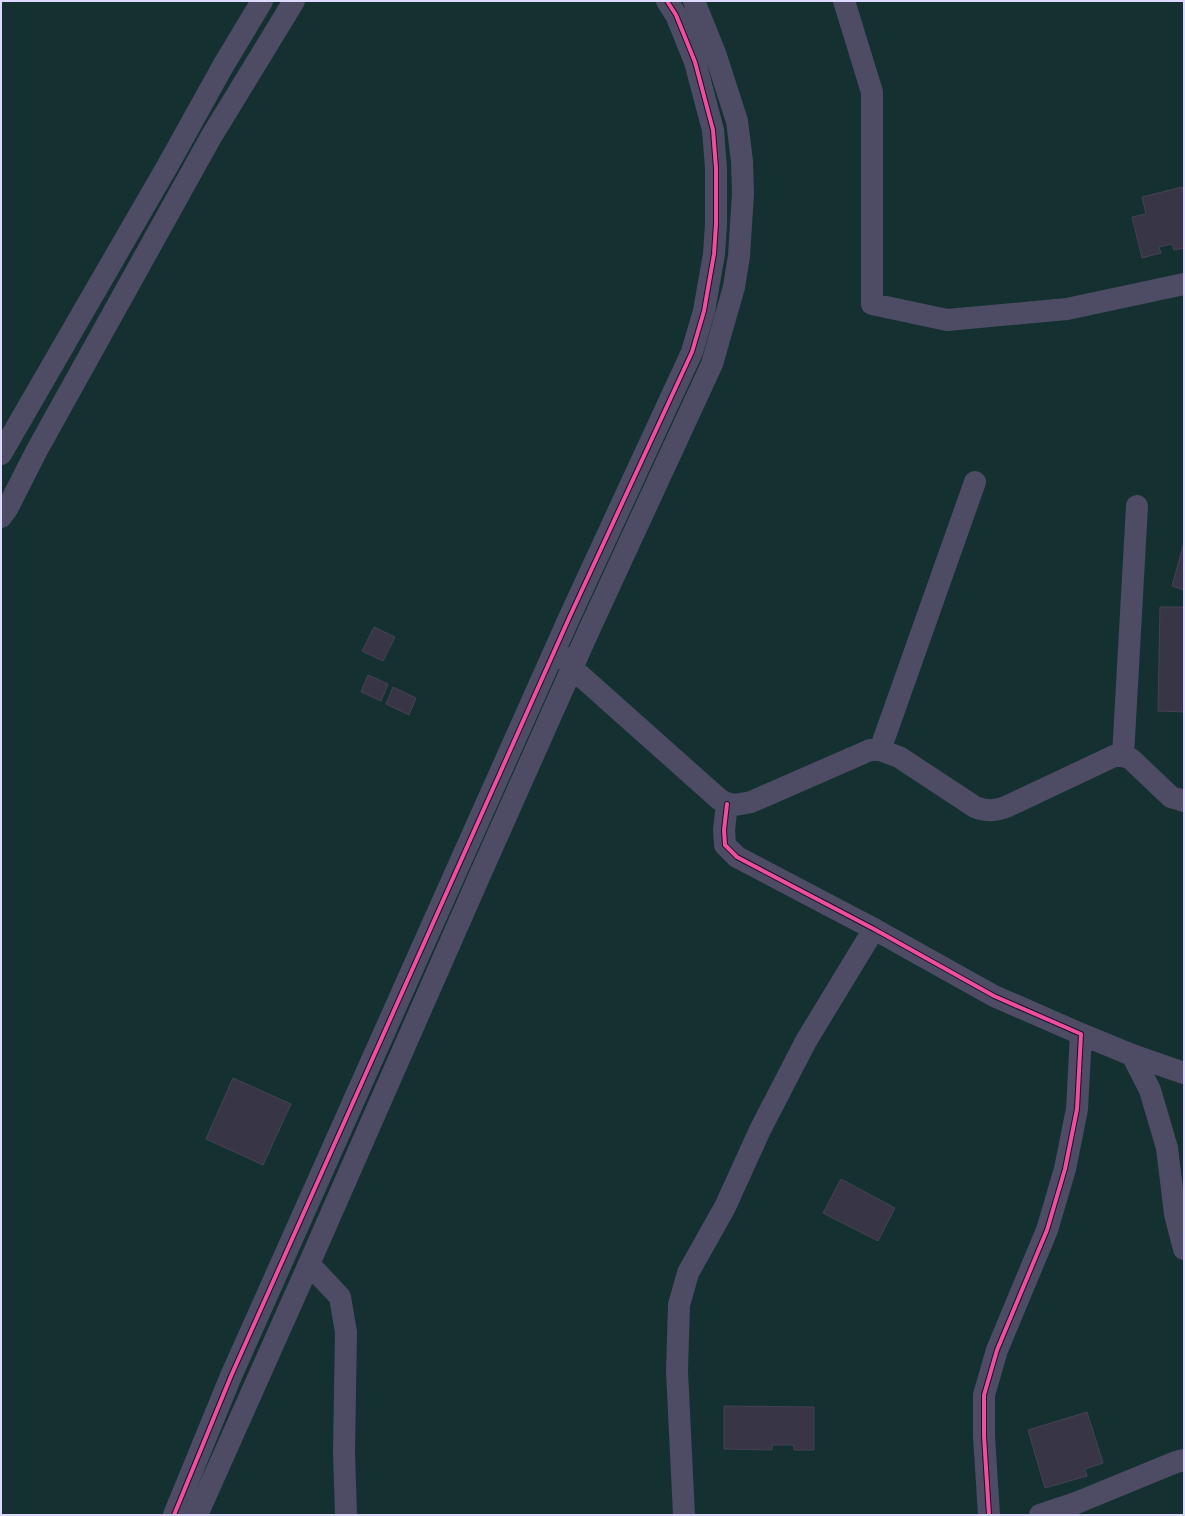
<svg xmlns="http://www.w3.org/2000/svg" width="1185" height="1516" viewBox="0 0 1185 1516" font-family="'Sofia Sans Condensed',sans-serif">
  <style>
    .green { fill: #153030 }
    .building { fill: #383546; stroke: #454257 }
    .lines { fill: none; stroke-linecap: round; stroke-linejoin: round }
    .street { stroke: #4d4c64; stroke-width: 22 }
    .cycleway-casing { stroke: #15112a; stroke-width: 6 }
    .cycleway { stroke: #ef4d9e; stroke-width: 4 }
  </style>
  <rect width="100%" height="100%" fill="#191724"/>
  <path class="green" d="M1,1h1183v1514h-1183z"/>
  <path class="building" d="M1182,187l2,9v52l-10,2 -2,-6 -13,3 2,6 -19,5 -10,-41 14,-3 -4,-17z
    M1184,543v47l-12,-4z
    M1160,607h24v105l-26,-1z
    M374,627l21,10 -12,24 -21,-10z
    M368,675l20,9 -7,17 -20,-9z
    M393,687l23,11 -7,17 -23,-11z
    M233,1078l58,26 -28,61 -57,-26z
    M841,1179l54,29 -17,33 -55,-28z
    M724,1406l90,1v43h-20v-5h-22v5l-48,-1z
    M1087,1412l16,51 -18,6 2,7 -42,12 -17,-58z"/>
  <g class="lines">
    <path class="street" d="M844,1l28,91v212l75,16 120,-11 117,-25
      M1,454l167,-289 55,-99 39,-65
      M1,517l6,-8 30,-59 174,-313 83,-136
      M564,657l8,11 147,131c12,8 18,6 32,3l119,-52h10l19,7 76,50c12,5 21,4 33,-1l106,-50h9l8,3 40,38 13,4
      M880,750l95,-268
      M1123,756l14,-250
      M727,804l-3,26 1,15 12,12 137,72 120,67 87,38 -4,75 -12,60 -18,61 -50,120 -13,45v41l5,79
      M1081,1034l51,21 18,35 17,58 8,66 9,35
      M1132,1055l52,18
      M309,1264l31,33 6,35 -2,120 2,63
      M174,1515l57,-139 124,-278 215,-482 122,-264 12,-41 10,-57 2,-30v-56l-3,-38 -18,-68 -19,-47 -9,-14
      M197,1515l112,-251 170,-387 110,-247 123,-266 22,-77 5,-31 4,-62 -1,-33 -5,-40 -22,-68 -21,-52
      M684,1515l-7,-144 2,-66 9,-32 37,-66 35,-77 46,-89 68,-112
      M1040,1515l36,-12 100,-41 8,-2"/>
    <g class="cycleway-casing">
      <path id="cycleway" d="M727,804l-3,26 1,15 12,12 137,72 120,67 87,38 -4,75 -12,60 -18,61 -50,120 -13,45v41l5,79
        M174,1515l57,-139 124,-278 215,-482 122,-264 12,-41 10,-57 2,-30v-56l-3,-38 -18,-68 -19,-47 -9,-14"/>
    </g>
    <use href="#cycleway" class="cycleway"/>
  </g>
  <rect width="1185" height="1516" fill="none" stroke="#ded9ff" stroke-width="4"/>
</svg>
